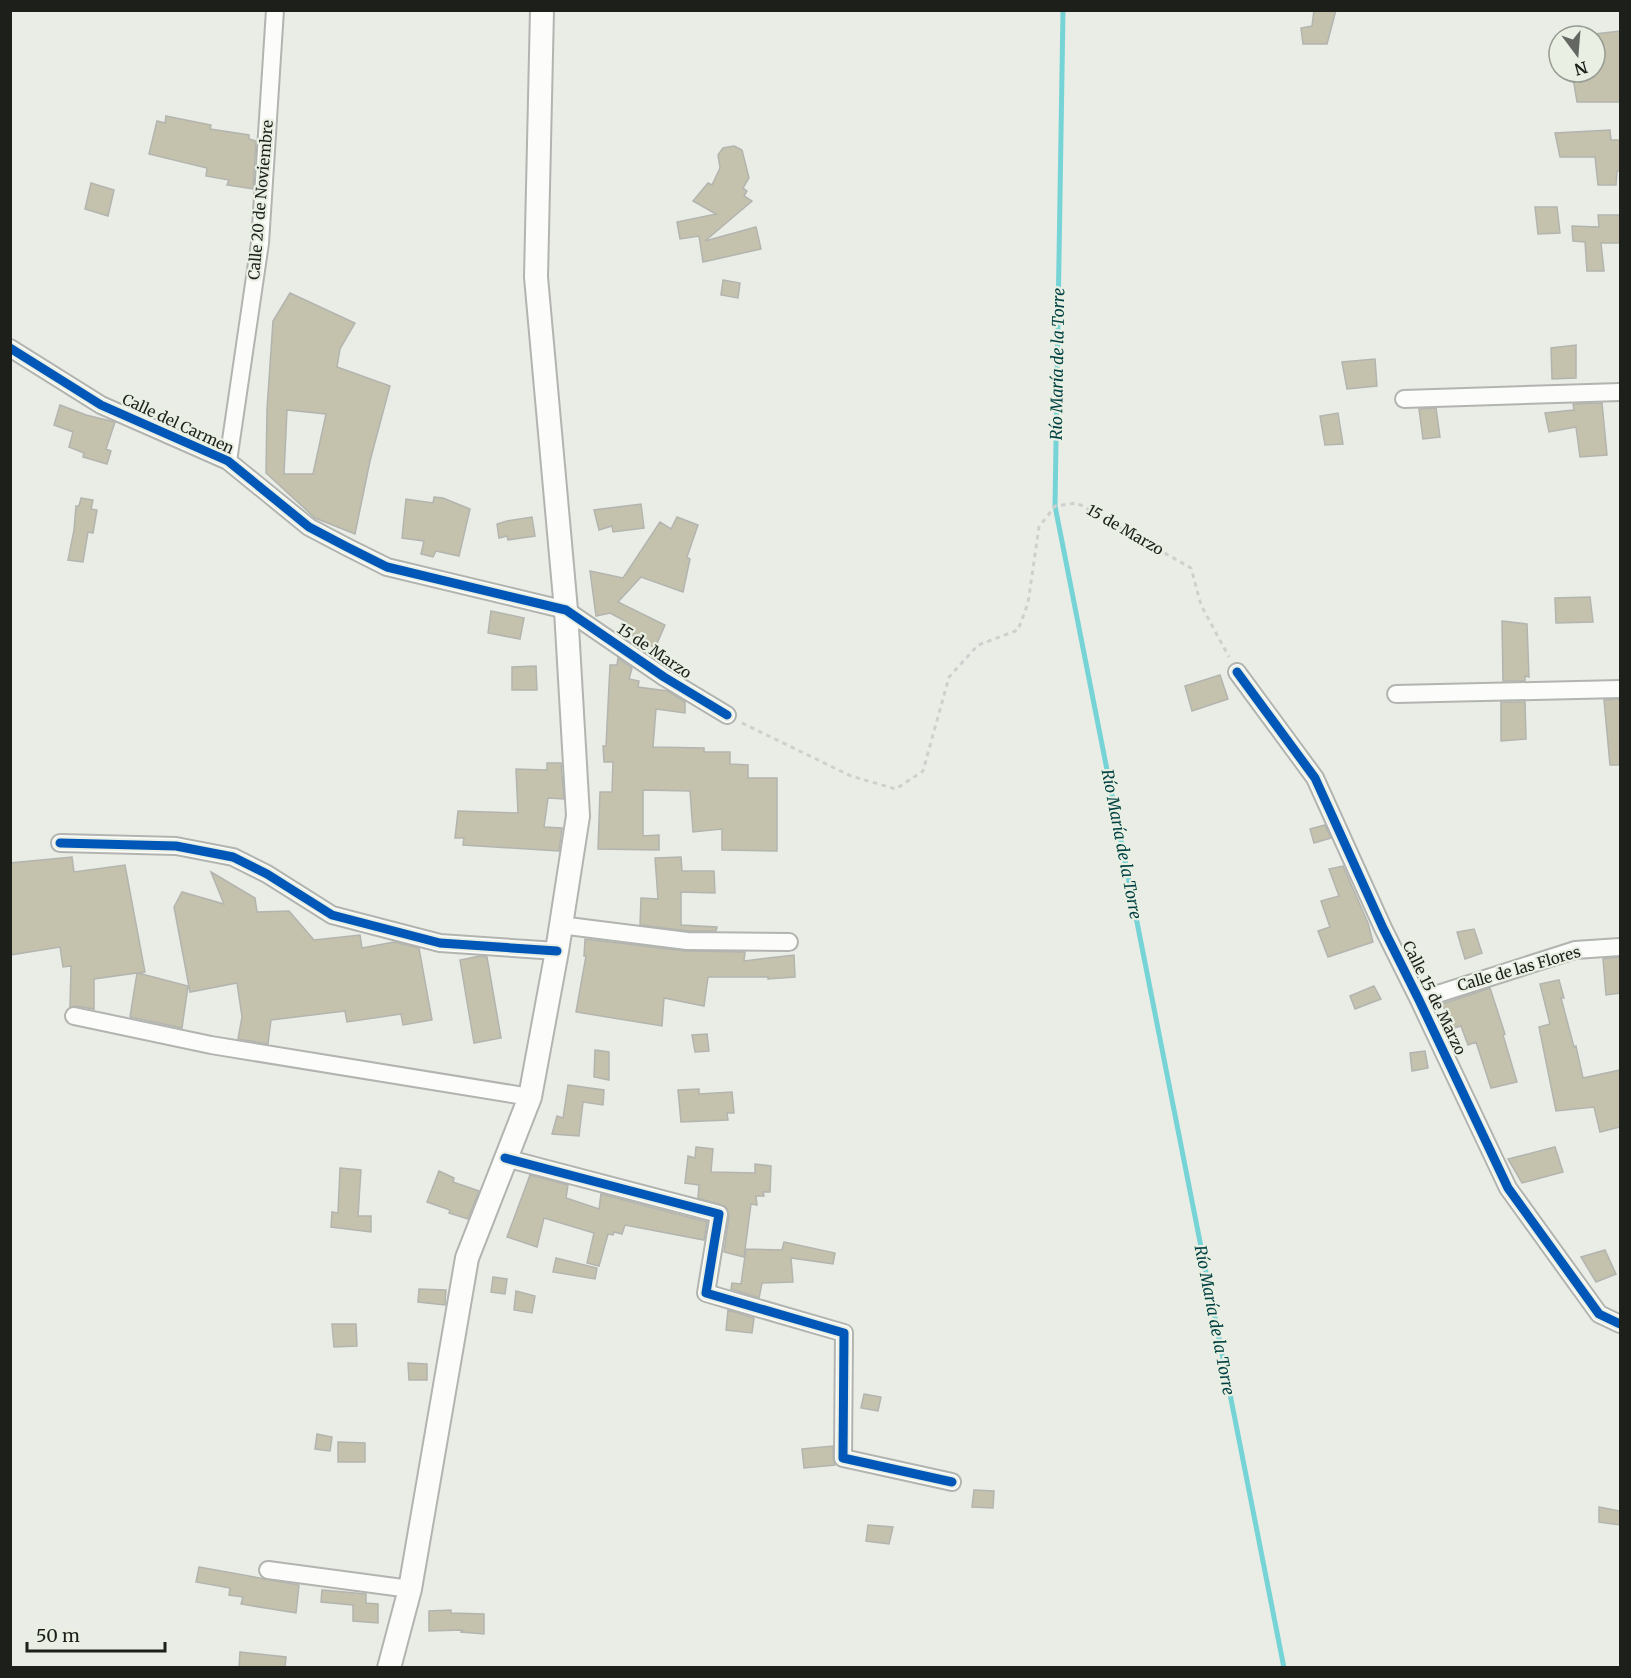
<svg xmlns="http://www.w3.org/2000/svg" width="1631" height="1678" viewBox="0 0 1631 1678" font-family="Merriweather,serif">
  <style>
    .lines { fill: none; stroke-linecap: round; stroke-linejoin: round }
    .stream { stroke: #76d4d6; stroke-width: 5 }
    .building { fill: #c4c2ad; stroke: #b3b4af; stroke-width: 1.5; fill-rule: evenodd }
    .street-casing { stroke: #b2b4b0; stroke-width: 20 }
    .secondary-casing { stroke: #b2b4b0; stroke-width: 26 }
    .path { stroke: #cfd0ce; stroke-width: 3; stroke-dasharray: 4.5 4.5; stroke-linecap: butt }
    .street { stroke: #fcfcfb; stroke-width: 16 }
    .secondary { stroke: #fcfcfb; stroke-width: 22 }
    .cycleway-casing { stroke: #e9f0e3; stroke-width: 13 }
    .cycleway { stroke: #0057b8; stroke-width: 9 }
    .labels { text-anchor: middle; stroke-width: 4.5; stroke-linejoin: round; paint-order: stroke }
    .street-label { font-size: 15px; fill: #1d1f1b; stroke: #e9f0e3 }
    .water-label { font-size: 16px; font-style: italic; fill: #004042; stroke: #e9f0e3 }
  </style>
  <rect width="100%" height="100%" fill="#e9ede6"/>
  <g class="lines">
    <path class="stream" d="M1063,10l-8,496 229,1162"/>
  </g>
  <path class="building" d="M1314,10h22l-9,34h-24l-2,-16 11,-2z
    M1620,31v71h-43l-5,-30h23v-38z
    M166,116l45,9 -1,4 39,6v4l7,2 -3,48 -26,-4 2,-5 -23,-4 1,-8 -58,-14 8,-33 8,2z
    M1610,130l1,10h9v31h-3l-1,14h-18l-3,-28h-35l-5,-24z
    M734,146l8,4 7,28 -6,10 4,3 -3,5 8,5 -47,40 51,-14 5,22 -58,13 -4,-26 -19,3 -3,-17 39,-8 -23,-13 15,-18 4,2 8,-17 -2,-13 5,-7z
    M91,183l23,7 -6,26 -23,-7z
    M1535,207h22l3,26 -22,1z
    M1598,215h22v28h-19l3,28h-17l-2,-29 -12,-1 -1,-15 27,1z
    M723,280l17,3 -2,15 -17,-3z
    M290,293l65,30 -15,26 -3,18 53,19 -20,75 -15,73 -40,-16 -49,-45 1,-64 6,-88zM287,410l39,4 -13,60h-29z
    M1576,345v33l-24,1 -1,-31z
    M1375,359l2,27 -30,3 -5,-27z
    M1602,403l5,52 -27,2 -4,-30 -27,5 -4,-19 29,-3 -1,-6z
    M60,405l26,10 29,7 -9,27 5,2 -4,13 -24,-7 1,-4 -15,-6 4,-15 -19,-7z
    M1436,408l4,29 -17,2 -4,-30z
    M1338,413l5,31 -18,1 -5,-29z
    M434,497l9,1 27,11 -11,47 -23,-5 -3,6 -12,-3 3,-13 -22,-3 4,-39 27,4z
    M81,498l12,2 -2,9 6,1 -4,23 -5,-1 -5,30 -15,-2 6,-30 2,-24h3z
    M641,504l3,24 -31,4 -1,-6 -13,4 -5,-20z
    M532,517l3,19 -27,4 -1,-4 -8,2 -2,-14 10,-3z
    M677,517l21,8 -11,32 3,2 -7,33 -42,-15 -23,25 47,23 -10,23 -32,-17 4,-9 -17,-9 -14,3 -6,-45 33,7 37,-56 11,7z
    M1590,597l3,25 -37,1 -1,-25z
    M491,611l33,7 -4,21 -32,-6z
    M1502,621l25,3 2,53 -4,-1v5h-22z
    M618,658l14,10 -3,11 10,2 -1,6 30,4 17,11v11l-29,-4 -3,38 51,1v4h26v12l18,1v13h29v73l-55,-1v-21l-29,3 -3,-41 -47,-1v46l16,-1v15l-61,-1 2,-57h12l1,-30h-9l-1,-16h3l4,-81h7z
    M536,666l1,24h-25v-23z
    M1220,675l8,24 -36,12 -7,-25z
    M1620,699v66h-10l-6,-65z
    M1501,702h24l1,37 -25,2z
    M547,763h14l3,36 -16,-1 -4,29 18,1 -3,23 -96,-6 1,-7h-9l3,-27 60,2 -2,-44 31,1z
    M1325,825l6,13 -17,5 -4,-14z
    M72,857l2,15 51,-7 20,107 -7,1 50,13 -6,42 -52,-11 7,-44 -43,6v30l-18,-3 -6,1 1,-41 -8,1 -3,-20 -50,8v-92z
    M681,857l1,14h32l1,22 -34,-1v33l36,2 -1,4h-28l-48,-6 1,-27 17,1 -3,-41z
    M1343,866l25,57 5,19 -45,15 -10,-26 12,-4 -9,-26 18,-5 -10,-27z
    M211,872l44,26 2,14 32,-1 25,29 46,-5 2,13 32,-6 25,6 13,72 -29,5 -2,-11 -54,8 -2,-11 -74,9 -3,24 -30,-5 4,-22 -5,-34 -47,9 -16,-85 8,-15 42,12z
    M1474,929l8,24 -17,6 -8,-27z
    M585,939l101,12 59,1 -1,9 50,-6 1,22 -27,2v-2h-60l-4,29 -40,-8 -2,28 -86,-14 10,-56h-2z
    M480,956l7,1 14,81 -27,5 -14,-83z
    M1620,957v36l-14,2 -3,-36z
    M1559,980l5,18h-3l13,49 2,-1 7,32 37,-8v57l-20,5 -6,-25 -38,4 -17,-84 11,-3 -10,-40z
    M1374,986l7,13 -26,10 -5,-13z
    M1490,988l15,46 -2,1 14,47 -26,6 -15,-46 -8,3 -7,-19 -7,2 -12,-24z
    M707,1034l2,17 -14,1 -3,-17z
    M595,1050l14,2v28l-15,-3z
    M1425,1051l3,17 -16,3 -2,-18z
    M568,1085l36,5 -1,15 -20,-3 -4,34 -27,-2 5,-18 6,2z
    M699,1089v5l33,-2 2,21h-7l1,7 -47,2 -3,-32z
    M696,1147l17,2 -2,23 44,1v-9l16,2 -1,26h-7l1,4h-8l1,9 -6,-1 -7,53 -20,-5 5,-36 -3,-9 -28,-9 1,-13 -14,-2 3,-27 7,2z
    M1555,1147l8,25 -41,11 -14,-24z
    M340,1168l21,2 -3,46h13v16l-40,-5 1,-15 6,1z
    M439,1171l15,7 -1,4 26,9 -11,28 -19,-6 1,-3 -23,-8z
    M530,1175l38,10 -2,13 33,11 2,-15 106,28 -3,18 -79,-15 -3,9 -8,-2 -1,3 -5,-1 -9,32 -12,-3 7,-30 -50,-15 -7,29 -30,-10z
    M784,1242l51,11 -2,11 -42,-6 2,24 -31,1 -3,15 -28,-9 1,-6 9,1 5,-35 36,1z
    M1605,1250l11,24 -20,8 -15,-25z
    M556,1258l41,10 -2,11 -42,-7z
    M493,1277l14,2 -2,15 -14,-2z
    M419,1289l27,1 -1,15 -27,-3z
    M516,1291l19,5 -3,17 -18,-3z
    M728,1310l26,8 -2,15 -26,-3z
    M332,1324h24l1,22 -23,1z
    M408,1363l19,1v16h-18z
    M864,1394l17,3 -3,14 -17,-3z
    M317,1434l15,3 -2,14 -15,-2z
    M338,1442l27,1v19h-27z
    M833,1446v12l2,7 -31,3 -2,-19z
    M974,1490l20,1 -1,17 -21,-1z
    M1599,1507l21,4v14l-21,-3z
    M868,1525l25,2 -4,17 -23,-3z
    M199,1567l100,18 -3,28 -55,-9 2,-7 -14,-2 1,-7 -34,-6z
    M322,1590l44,4v9l12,1v19l-25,-2v-16l-32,-3z
    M451,1610v3l33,1v20l-23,-2 1,-2 -33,1v-20z
    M240,1652l46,5 -1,11h-46z"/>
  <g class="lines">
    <g class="street-casing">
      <path id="street" d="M10,348l91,57 127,56 81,66 38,20 40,20 179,43 98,67 63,38
        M1404,399l216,-7
        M228,461l32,-218 15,-233
        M1237,672l78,106 68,150 36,72 89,188 91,126 21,10
        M1396,694l224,-5
        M60,843l116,3 57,11 34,17 65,41 108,28 117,8
        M560,925l127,16 102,1
        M1419,1000l156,-50 45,-3
        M74,1016l137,29 319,52
        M505,1158l214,56 -13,79 138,40 -1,125 109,24
        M268,1570l142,19"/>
    </g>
    <g class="secondary-casing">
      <path id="secondary" d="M389,1668l21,-79 57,-331 63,-161 27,-146 21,-135 -12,-206 -30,-333 6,-267"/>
    </g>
    <path class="path" d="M742,723l109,53 45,13 27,-18 26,-94 29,-32 40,-15 10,-27 11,-76 16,-21 22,-3 114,65 10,37 28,52"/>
    <use href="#street" class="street"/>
    <use href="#secondary" class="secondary"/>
    <g class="cycleway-casing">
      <path id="cycleway" d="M10,348l91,57 127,56 81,66 38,20 40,20 179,43 98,67 63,38
        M1237,672l78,106 68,150 36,72 89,188 91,126 21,10
        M60,843l116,3 57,11 34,17 65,41 108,28 117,8
        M505,1158l214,56 -13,79 138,40 -1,125 109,24"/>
    </g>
    <use href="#cycleway" class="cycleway"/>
  </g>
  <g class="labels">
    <g class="street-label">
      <text transform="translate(261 200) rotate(-85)" y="5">Calle 20 de Noviembre</text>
      <text transform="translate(178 424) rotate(25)" y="5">Calle del Carmen</text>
      <text transform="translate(1125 530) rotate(30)" y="5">15 de Marzo</text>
      <text transform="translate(654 651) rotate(34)" y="5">15 de Marzo</text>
      <text transform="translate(1519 969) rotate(-16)" y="5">Calle de las Flores</text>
      <text transform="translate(1434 998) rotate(64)" y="5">Calle 15 de Marzo</text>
    </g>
    <g class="water-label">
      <text transform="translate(1057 364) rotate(-89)" y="6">Río María de la Torre</text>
      <text transform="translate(1122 844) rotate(79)" y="6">Río María de la Torre</text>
      <text transform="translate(1215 1320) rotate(79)" y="6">Río María de la Torre</text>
    </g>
  </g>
  <rect width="1631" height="1678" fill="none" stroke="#1d1f1b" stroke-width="24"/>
  <g transform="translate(1577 54) rotate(164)"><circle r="28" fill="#e9f0e3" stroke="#979c93" stroke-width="1.5"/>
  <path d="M0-4.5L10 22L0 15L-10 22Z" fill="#646762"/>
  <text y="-9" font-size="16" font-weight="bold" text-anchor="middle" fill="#1d1f1b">N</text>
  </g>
  <path d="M27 1642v9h138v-9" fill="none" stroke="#1d1f1b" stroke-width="3"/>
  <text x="36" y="1642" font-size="18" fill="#1d1f1b" stroke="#e9f0e3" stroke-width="4.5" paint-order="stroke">50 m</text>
</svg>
